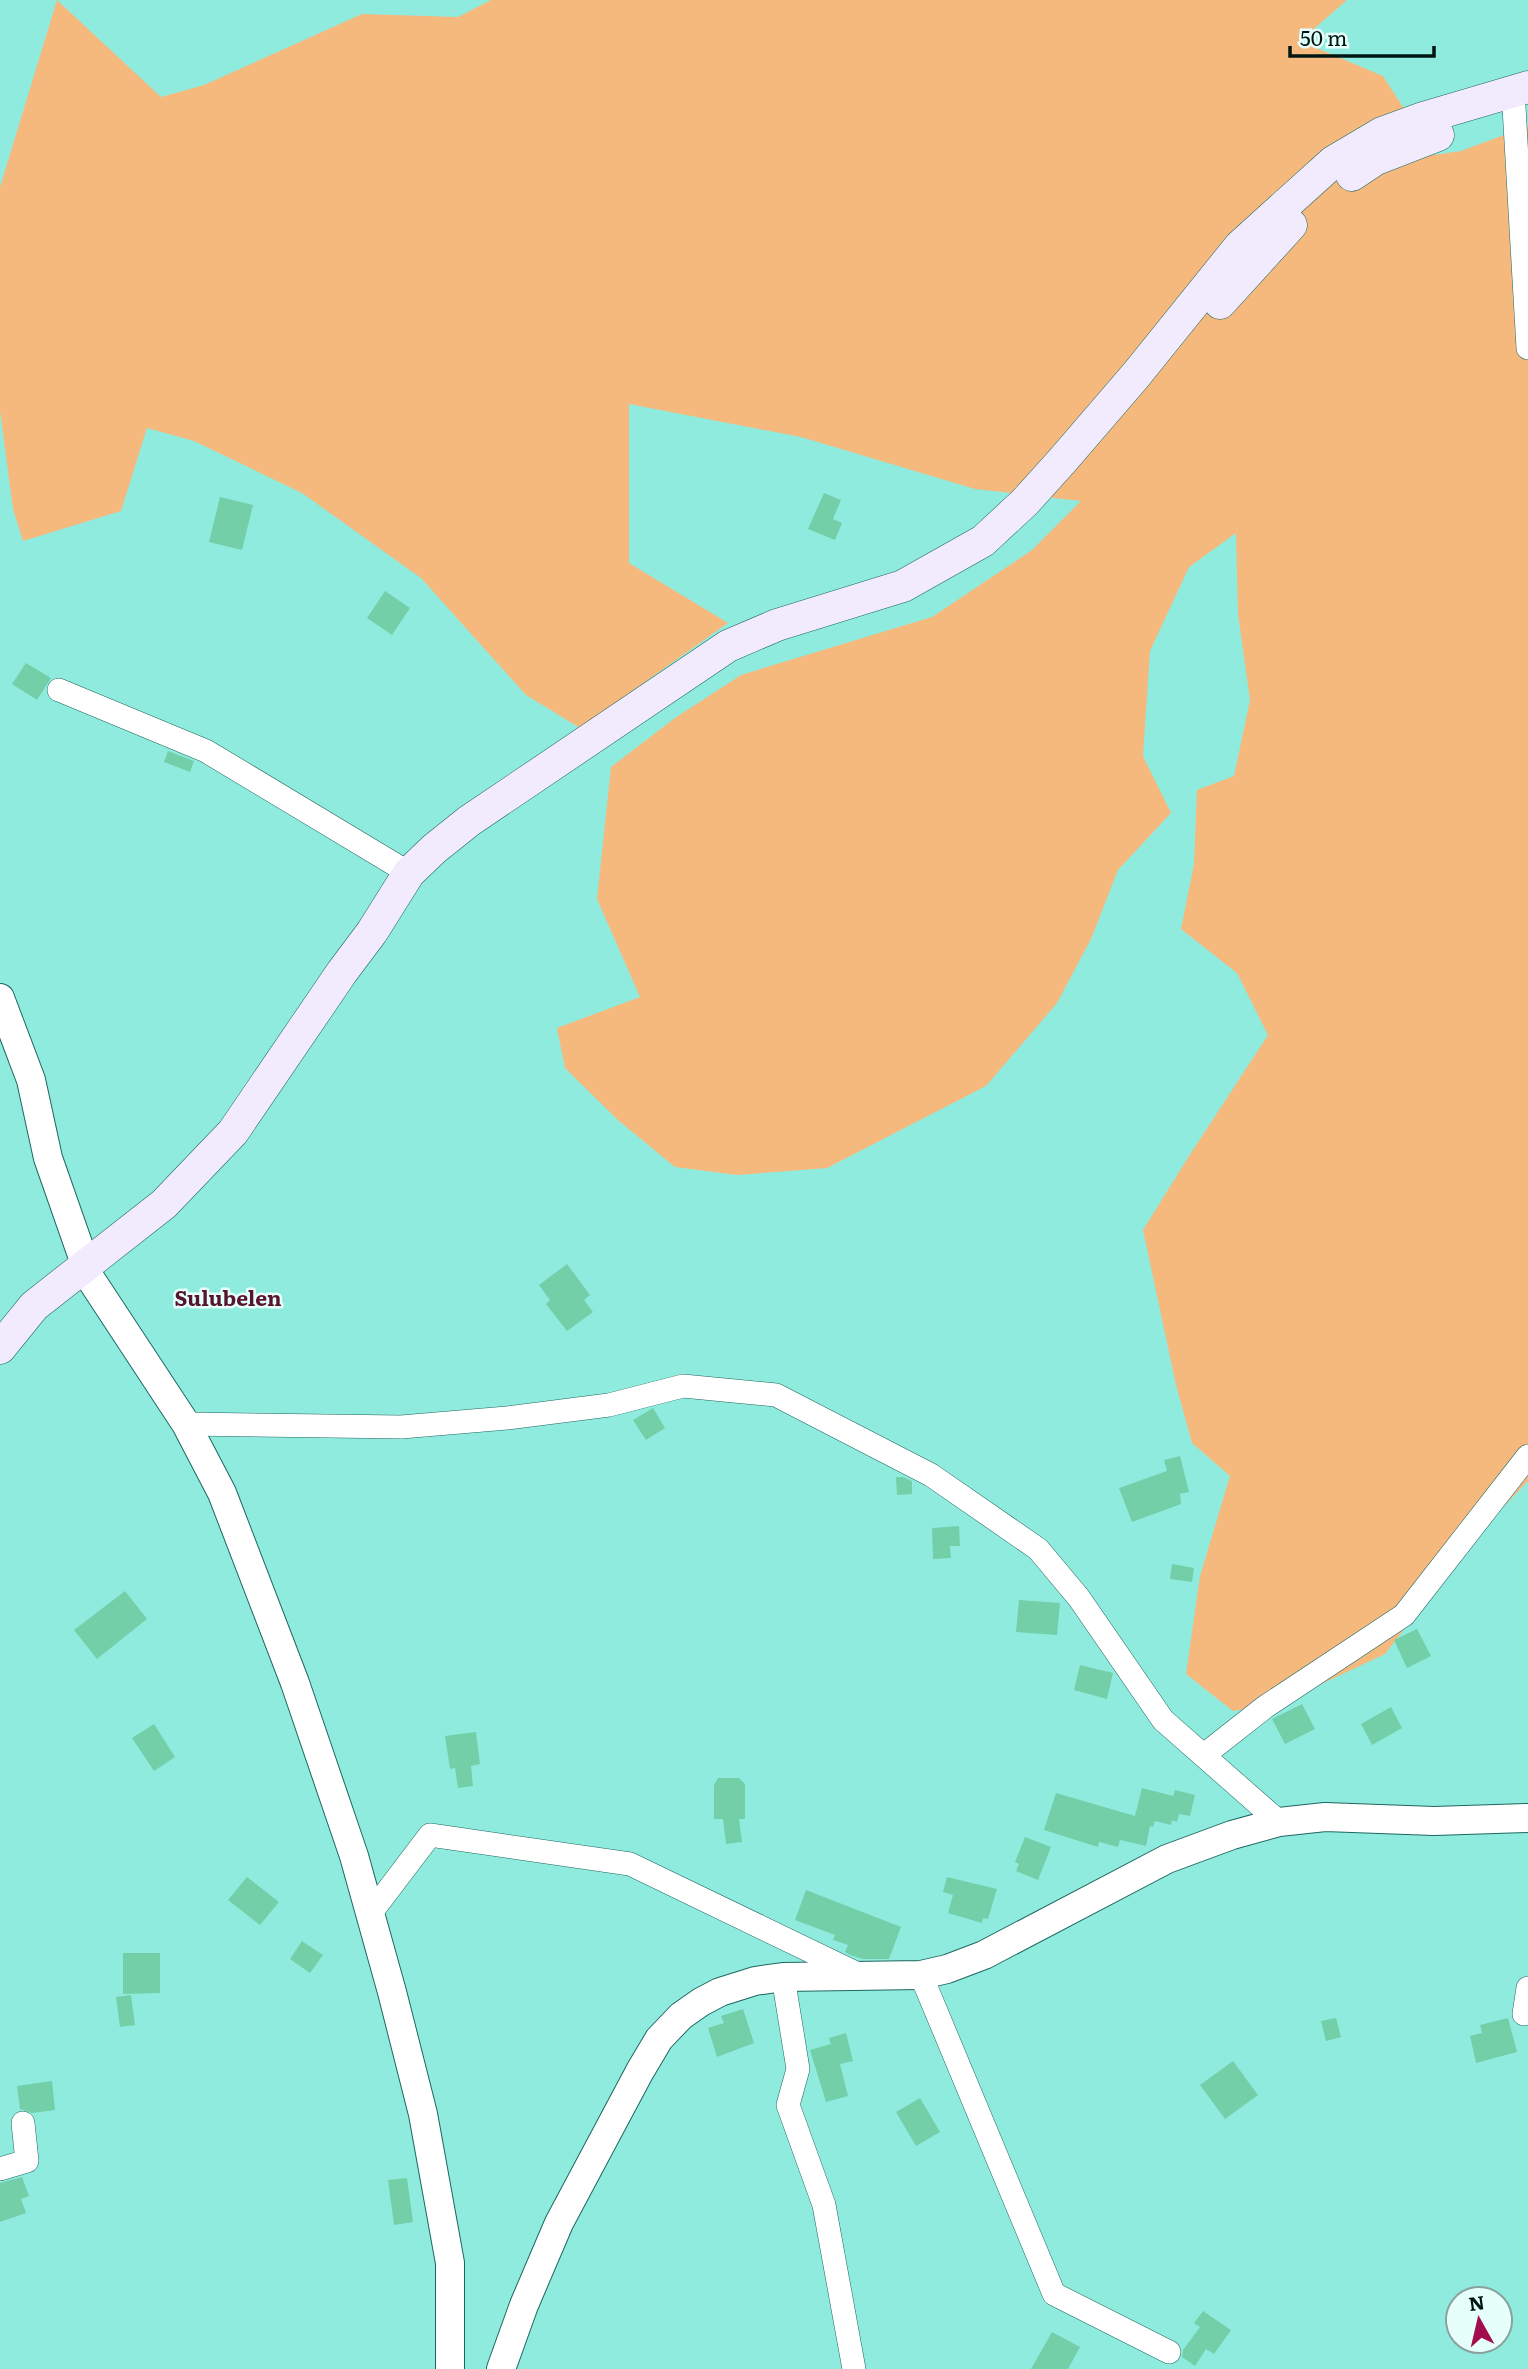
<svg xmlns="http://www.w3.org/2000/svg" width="1528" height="2369" viewBox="0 0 1528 2369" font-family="Literata,serif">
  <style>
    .green { fill: #f5b97e }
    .building { fill: #72cfa7 }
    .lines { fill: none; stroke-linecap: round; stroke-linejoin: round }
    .minor-casing { stroke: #1e675f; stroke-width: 24 }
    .tertiary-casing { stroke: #1e675f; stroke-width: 30 }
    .secondary-casing { stroke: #1e675f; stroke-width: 33 }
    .minor { stroke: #fff; stroke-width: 23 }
    .tertiary { stroke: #fff; stroke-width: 28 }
    .secondary { stroke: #f2eafd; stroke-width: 32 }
    .labels { text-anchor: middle; stroke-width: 5; stroke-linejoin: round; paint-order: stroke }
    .neighbourhood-label { font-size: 21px; font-weight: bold; fill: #57142b; stroke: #e6fffb }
  </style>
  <rect width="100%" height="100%" fill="#90ebdf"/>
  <path class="green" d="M57,0l104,97 43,-12 158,-71 96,3 33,-17h856l-47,41 83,35 51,79 27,-4 67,-25v1355l-50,53 -93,120 -106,50 -46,7 -47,-37 14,-98 30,-100 -38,-33 -16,-58 -33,-155 46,-74 79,-121 -31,-62 -56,-44 13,-65 3,-74 37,-14 16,-76 -12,-86 -2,-81 -47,34 -39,84 -7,105 28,57 -53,57 -27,69 -34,64 -71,83 -159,82 -90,7 -62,-8 -56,-46 -54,-53 -8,-40 83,-31 -43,-98 14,-132 64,-49 66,-43 191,-58 100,-67 49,-49 -106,-12 -174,-52 -172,-33v159l99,60 -148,105 -54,-33 -105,-117 -119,-85 -108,-52 -47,-13 -26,83 -98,30 -10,-32 -13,-98v-224z"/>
  <path class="building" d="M824,493l17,7 -8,19 9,4 -7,17 -27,-11z
    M220,497l33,8 -11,45 -33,-8z
    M385,591l25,17 -18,27 -25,-17z
    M26,663l25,15 -14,22 -25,-16z
    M168,751l26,10 -4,11 -26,-10z
    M567,1264l23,31 -6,5 9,12 -26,19 -21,-27 4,-4 -11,-15z
    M653,1408l12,20 -19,12 -13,-20z
    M1180,1456l9,36 -9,2 1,10 -49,18 -13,-34 48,-17 -3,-11z
    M896,1477h7l9,4v13l-15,1z
    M959,1526l1,20h-10l1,12 -18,1 -1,-31z
    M1172,1564l22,4 -2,14 -22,-3z
    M125,1591l22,28 -50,40 -23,-29z
    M1019,1600l41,3 -3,32 -41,-3z
    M1417,1629l14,27 -24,12 -13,-28z
    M1080,1665l33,8 -6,26 -33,-9z
    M1302,1704l13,25 -30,15 -13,-25z
    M1391,1707l11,21 -30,17 -11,-21z
    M154,1724l21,33 -21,14 -22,-33z
    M476,1732l4,32 -9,2 2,20 -15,2 -3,-20 -5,1 -5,-33z
    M718,1778h21l6,6v35h-6l3,23 -16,2 -3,-25h-9v-34z
    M1142,1788l31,8 2,-6 20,5 -5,21 -11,-2 -2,8 -5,-2 -1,5 -16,-4 -2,6 -3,-1 -4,20 -26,-6 -2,7 -19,-5 -1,5 -54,-17 12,-37 79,23z
    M1025,1837l26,10 -13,33 -22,-9 3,-7 -4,-2z
    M247,1877l32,25 -19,23 -32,-25z
    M947,1877l50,12 -9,30 -5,-1 -1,5 -34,-10 5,-18 -10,-3z
    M806,1890l95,37 -12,32h-26l-13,-4 -5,-3 3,-7 -15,-5 2,-5 -40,-15z
    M302,1941l21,14 -13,18 -20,-14z
    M123,1953h37v40l-37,1z
    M131,1995l4,30 -15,2 -4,-30z
    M743,2009l11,34 -37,14 -9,-29 16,-5 -3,-7z
    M1336,2018l5,19 -15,4 -5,-20z
    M1508,2018l9,34 -41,11 -6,-27 12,-3 -2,-8z
    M846,2033l7,28 -13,3 8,32 -22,6 -16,-52 21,-6 -2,-6z
    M1233,2061l25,34 -33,24 -25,-34z
    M52,2081l3,29 -23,3 -12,-4 -3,-23z
    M920,2098l20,34 -24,14 -20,-34z
    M22,2177l7,19 -8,3 5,14 -26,9v-39z
    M407,2178l6,44 -19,3 -6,-45z
    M1203,2311l28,19 -17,24 -8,-5 -11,17 -13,-9 1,-7 17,-23 -6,-4z
    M1052,2332l28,15 -12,22h-37z"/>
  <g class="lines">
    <g class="minor-casing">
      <path id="minor" d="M1514,107l14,241
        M59,690l147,61 203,122
        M186,1424l215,3 106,-9 102,-13 74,-19 93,9 155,80 107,74 41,49 84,122 116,102
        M1204,1755l61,-48 139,-92 124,-159
        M370,1914l60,-79 200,29 230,111
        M921,1975l133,319 115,58
        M783,1977l15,92 -10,36 36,100 30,164
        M1524,2014l4,-26
        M0,2169l27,-8 -4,-38"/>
    </g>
    <g class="tertiary-casing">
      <path id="tertiary" d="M0,998l31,82 17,78 42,120 96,146 36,69 73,190 59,173 38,136 31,122 27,149v106
        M501,2369l23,-64 35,-82 81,-152 19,-32 22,-23 20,-14 19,-10 35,-11 28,-4 138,-2 26,-6 37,-14 183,-96 65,-24 47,-13 46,-5 109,4 94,-3"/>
    </g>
    <g class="secondary-casing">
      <path id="secondary" d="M1352,175l24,-16 62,-24
        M1220,303l71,-78
        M0,1348l34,-42 130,-102 69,-72 109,-160 30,-40 37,-59 25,-24 35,-28 259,-175 49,-21 126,-39 80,-45 42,-39 37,-41 74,-86 104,-129 93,-84 49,-29 41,-15 105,-31"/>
    </g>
    <use href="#minor" class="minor"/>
    <use href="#tertiary" class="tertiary"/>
    <use href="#secondary" class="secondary"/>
  </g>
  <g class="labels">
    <g class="neighbourhood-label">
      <text x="228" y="1306">Sulubelen</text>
    </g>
  </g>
  <g transform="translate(1479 2320) rotate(352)"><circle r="33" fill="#e6fffb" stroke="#8aa29e" stroke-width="2"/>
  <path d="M0-5L12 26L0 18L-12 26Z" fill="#a30d4d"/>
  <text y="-10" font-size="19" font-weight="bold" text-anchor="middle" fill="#001613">N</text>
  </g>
  <path d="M1290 46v10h144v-10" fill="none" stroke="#001613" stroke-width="3.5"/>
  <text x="1300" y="46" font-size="21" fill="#001613" stroke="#e6fffb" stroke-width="5" paint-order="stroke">50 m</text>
</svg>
